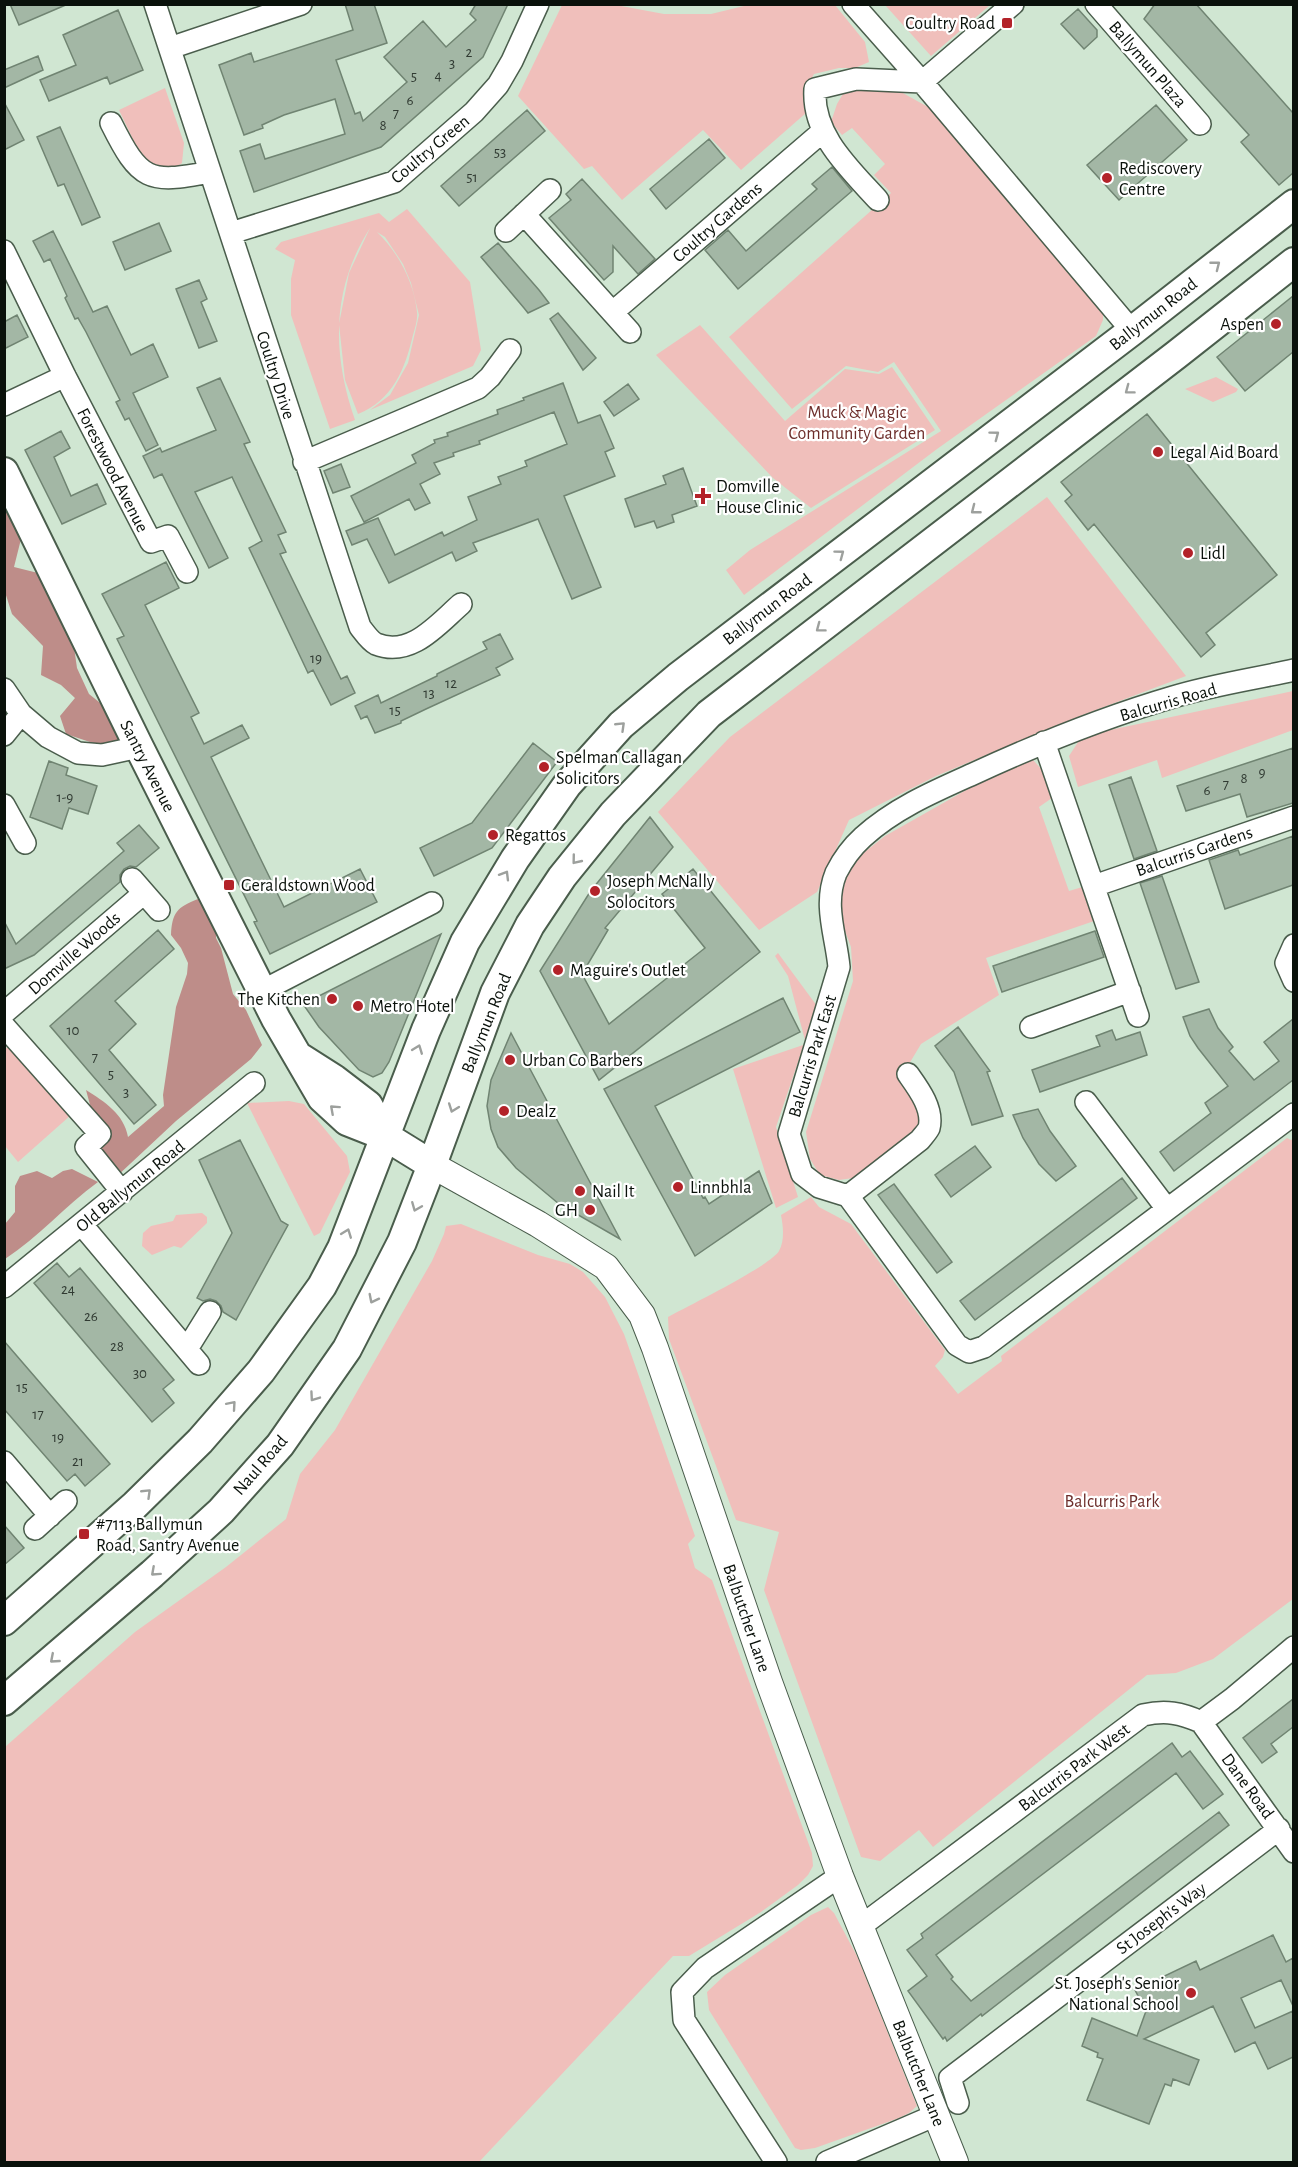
<svg xmlns="http://www.w3.org/2000/svg" width="1298" height="2167" viewBox="0 0 1298 2167" font-family="'Alegreya Sans',sans-serif">
  <style>
    .green { fill: #f0bfbb }
    .forest { fill: #be8d89 }
    .building { fill: #a3b7a5; stroke: #708472; stroke-width: 1.5 }
    .lines { fill: none; stroke-linecap: round; stroke-linejoin: round }
    .minor-casing { stroke: #4a5d4c; stroke-width: 24 }
    .tertiary-casing { stroke: #4a5d4c; stroke-width: 28 }
    .secondary-casing { stroke: #4a5d4c; stroke-width: 32 }
    .minor { stroke: #fff; stroke-width: 21 }
    .tertiary { stroke: #fff; stroke-width: 26 }
    .secondary { stroke: #fff; stroke-width: 28 }
    .oneway { stroke: #9da09d }
    .poi-dot { fill: #b32229; stroke: #fff; stroke-width: 2 }
    .labels { text-anchor: middle; stroke-width: 4.5; stroke-linejoin: round; paint-order: stroke }
    .number-label { font-size: 15px; fill: #303a32 }
    .poi-label { font-size: 18px; fill: #0a110b; stroke: #fff; text-anchor: start }
    .street-label { font-size: 18px; fill: #0a110b; stroke: #fff }
    .park-label { font-size: 18px; fill: #6d2e2b; stroke: #fff }
  </style>
  <rect width="100%" height="100%" fill="#d0e6d2"/>
  <path class="green" d="M562,5h54l48,9h47l37,-9h87l30,37 4,20 -14,6h-16l-25,6 -11,20 3,19 -65,57 -38,-40 -81,70 -30,-34 -8,3 -66,-73z
    M885,5h105l-59,51z
    M892,87l36,20 175,199v14l-7,16 -159,113 -193,146 -18,-25 24,-20 191,-119 -47,-69 -16,10 -32,-6 -54,43 -63,-72 162,-144 -17,-18 11,-11 -33,-36 -10,7 -11,-13 6,-18 7,-12 8,-3z
    M165,88l19,55 -2,20 -13,9 -24,-7 -26,-55z
    M407,209l63,73 11,68 -8,16 -103,44 20,-15 18,-32 11,-48 -8,-32 -8,-19 -18,-27 -8,-5c21,20 37,50 40,80 1,7 -2,16 -4,23 -8,34 -20,65 -55,79l-13,-34 -6,-56 10,-51 21,-45c-39,61 -38,126 -15,192l-25,9 -39,-114v-36l4,-19 -20,-11 6,-7 98,-29 10,9z
    M700,325l85,96 60,-52 34,5 13,-7 43,63 -124,78 -38,-30 -117,-123z
    M1216,377l22,12 -2,3 -23,10 -28,-13z
    M1047,497l139,179 -106,40 -144,60 -87,44 -32,72 -58,38 -101,-118 72,-75z
    M1293,691v39l-131,48 -5,-18 -79,27 -9,-31 13,-20z
    M1021,759h11c11,11 21,23 20,39l-13,9 30,84 20,-6 11,34 -114,39 13,37 -78,49 -15,25 17,48 -5,12 -65,49 -14,2 -19,-5 -10,-16 -4,-27 47,-151 -2,-34 -15,-40 16,-45 33,-26z
    M778,953l39,53 -41,121 22,70 -22,11 -43,-139 73,-25 -18,-68 -13,-20z
    M9,1046l62,69 -53,47 -13,-16 -1,-96z
    M289,1101l15,3 43,52 3,16 -30,61 -6,3 -67,-133z
    M1287,1138l4,2 3,-2 -1,461 -80,60 -37,14 -29,2 -214,172 -14,-17 -39,31 -19,-4 -97,-267 15,-58 -43,-12 -67,-181 -1,-22c20,-11 102,-51 111,-66 6,-11 4,-25 2,-36l30,-18 8,10 32,17 94,126 -2,7 -8,9 23,28 44,-33 -1,-5z
    M202,1213l5,4v6l-26,25 -7,-2 -22,9 -10,-9 1,-13 8,-7 22,-5 3,-6z
    M461,1224l77,31 32,9 13,8 22,25 19,37 71,202 -7,8 7,24 17,12 100,273 1,13 -5,9 -10,10 -37,27 -72,44h-16l-194,206h-474v-415l130,-115 91,-65 60,-48 14,-45 35,-44 97,-169 12,-27 2,-8z
    M828,1907l6,6 24,45 59,148 -8,7 -10,5 -84,30 -14,2 -6,-2 -86,-138 -2,-18 18,-17 86,-60z"/>
  <path class="forest" d="M4,506l17,33 -7,28 24,6 36,74 3,21 12,26 15,12 16,34 -6,5 -18,-1 -30,-10 -6,-18 15,-18 -14,-13 -20,-10 2,-29 -31,-32 -8,-25z
    M198,899l18,17v22l5,10 12,46 13,16 16,35 -11,14 -75,62 -61,57 -18,-25 -4,-37 -7,-26c19,12 38,24 42,47l36,-31 -1,-11 13,-88 11,-33 1,-11 -7,-15 -10,-13c1,-22 6,-28 27,-36z
    M72,1169l26,13c-33,24 -59,55 -93,77v-35l10,-12v-26l5,-10 17,-5 15,7 11,-7z"/>
  <path class="building" d="M10,4h58l-49,21z
    M345,4h29l13,39 -51,17 19,54 5,-2 3,9 44,-39 -23,-25 39,-36 23,26 30,-27 -6,-6 6,-10h32l-25,53 -102,90 -127,45 -14,-41 20,-7 5,15 80,-25 -10,-35 -51,16 -22,10 1,3 -19,7 -25,-70 32,-12 3,9 99,-32z
    M1155,4h41l97,109v60l-14,12 -38,-43 8,-7 -105,-116z
    M1078,9l19,21v7l-13,12 -23,-25z
    M118,10l25,60 -33,14 -3,-7 -58,24 -9,-21 36,-15 -13,-30z
    M38,56l5,14 -39,18v-18z
    M4,102l20,38 -20,10z
    M1156,105l31,35 -68,60 -32,-35z
    M527,110l18,21 -86,75 -18,-20z
    M60,127l40,90 -18,8 -18,-41 -6,2 -21,-49z
    M709,139l16,19 -59,51 -16,-20z
    M832,167l20,24 -114,98 -33,-39 23,-20 18,21 71,-62 -5,-5z
    M582,179l73,80 -17,15 -25,-28v26l-9,8 -55,-62 22,-18 -5,-6z
    M159,223l12,28 -46,19 -12,-28z
    M53,231l40,81 14,-6 24,49 22,-11 15,33 -35,16 25,52 -12,6 -17,-33 -4,2 -9,-18 4,-2 -34,-68 -8,-14 -3,1 -10,-21 2,-2 -17,-37 -6,3 -11,-21z
    M498,243l41,47 10,13 -21,10 -4,-5 -43,-51z
    M199,280l8,19 -6,3 16,39 -18,7 -23,-59z
    M1293,296v56l-48,39 -28,-34z
    M558,313l38,45 -13,12 -33,-51z
    M17,315l11,22 -24,12v-27z
    M220,378l30,64 -6,2 42,88 -8,3 8,17 -6,2 61,125 6,-3 8,17 -24,12 -18,-35 -5,3 -59,-125 13,-7 -30,-64 -37,15 33,66 -19,10 -47,-94 -8,4 -11,-22 17,-8 2,4 54,-22 -19,-42z
    M563,383l15,40 22,-8 14,33 -9,4 10,24 -51,20 37,91 -29,12 -34,-80 -65,24 4,8 -21,10 -4,-9 -63,31 -22,-44 -15,6 -6,-14 32,-13 17,37 47,-23 2,4 33,-16 -9,-23 33,-13 -3,-7 29,-11 -2,-5 42,-17 -13,-32 -75,29 1,3 -27,9 1,3 -20,7 6,11 -20,10 10,19 -15,7 -6,-11 -45,23 -13,-26 65,-33 -4,-8 23,-12 -1,-3 14,-4 -1,-3 51,-19 -1,-4 27,-10 -1,-2z
    M628,384l11,15 -25,17 -10,-14z
    M1147,414l130,161 -71,58 9,12 -14,12 -107,-133 -6,6 -23,-29 7,-6 -11,-13z
    M61,431l9,17 -16,9 17,39 26,-12 9,20 -44,20 -37,-74z
    M341,464l9,23 -17,6 -9,-22z
    M683,468l14,38 -25,9 2,7 -17,6 -3,-7 -19,6 -10,-28 41,-15 -3,-8z
    M166,562l13,26 -34,17 54,108 -8,4 13,27 38,-19 7,13 -38,19 73,150 76,-38 17,33 -107,52 -16,-32 3,-1 -140,-282 7,-3 -22,-42z
    M500,634l13,25 -17,9 4,7 -74,34 -25,12v2l-26,10 -8,-17 -6,3 -6,-13 23,-11 3,8 56,-27v-2l50,-25 -4,-7z
    M533,743l24,19 -65,86 -58,28 -14,-28 52,-25z
    M1293,748v55l-46,14 -7,-23 -54,17 -9,-25z
    M49,761l19,7 -2,7 31,11 -9,28 -19,-6 -7,21 -32,-12z
    M1131,777l26,74 -23,8 -25,-74z
    M650,817l23,30 -68,81 3,2 -26,44 27,50 96,-76 -43,-54 31,-25 67,83 -161,128 -59,-109 50,-79z
    M139,825l20,23 -23,19 -6,-1 -6,3 -4,6v7l-86,73 -30,14v-48l12,23 108,-93 -7,-8z
    M1293,836v49l-68,24 -16,-49 29,-10 2,5z
    M1162,876l37,106 -23,7 -36,-106z
    M158,930l16,19 -59,52 21,23 -27,26 47,55 -22,19 -84,-98z
    M1095,931l9,26 -102,35 -9,-26z
    M441,934l-52,128 -7,11 -9,4 -14,-7 -40,-43 -16,-23z
    M783,998l17,34 -145,74 48,92 2,-1 4,7 50,-33 13,32 -77,53 -91,-167z
    M1209,1009l9,19 15,19 -4,4 25,29 25,-19 -15,-19 29,-23v61l-119,91 -14,-19 51,-39 -6,-10 23,-17 -30,-38 -8,-12 -7,-19z
    M958,1027l32,44 -3,1 16,44 -31,9 -18,-53 -19,-26z
    M1112,1030l4,10 24,-8 7,23 -107,37 -8,-22 68,-24 -4,-10z
    M511,1033l109,206 -61,-35 -43,-36 -18,-21 -7,-18 -4,-23 4,-26z
    M1038,1109l12,22 26,35 -20,15 -17,-17 -16,-26 -10,-23z
    M240,1140l41,81 7,4 -52,95 -13,-8 -2,-6 -5,-5 -6,-2 -7,2 -6,-3 35,-65 -33,-73z
    M975,1146l16,21 -40,30 -16,-22z
    M1122,1178l15,20 -162,122 -15,-19z
    M894,1184l58,78 -15,11 -59,-78z
    M57,1263l12,14 11,-9 94,112 -11,9 11,14 -22,19 -118,-139z
    M4,1341l106,123 -25,22 -10,-12 -8,7 -63,-72z
    M4,1525l20,23 -20,17z
    M1293,1699v28l-22,17 6,8 -15,11 -19,-25z
    M1172,1743l10,14 8,-6 33,43 -20,15 -27,-36 -240,182 17,22 -2,2 20,22 248,-189 10,13 -247,191 -1,-2 -34,27 -2,-4 -2,2 -35,-48 19,-15 -20,-26 16,-12 -2,-4z
    M1273,1935l13,27 7,-4v48l-12,-26 -40,18 14,30 38,-17v46l-25,12 -13,-27 -20,10 -22,-46 -69,33 55,21 -10,25 -16,-6 -2,7 -6,-2 -16,40 -62,-24 16,-41 -6,-2 1,-4 -16,-7 10,-28 45,18 9,-25 -11,-21 61,-29 4,9z"/>
  <g class="lines">
    <g class="minor-casing">
      <path id="minor" d="M155,4l205,623c4,5 10,14 16,17 35,14 62,-20 85,-40
        M853,4l69,78 210,249
        M1096,4l104,120
        M170,48l131,-44
        M922,82l91,-78
        M111,123c29,58 37,61 99,49
        M878,200c-29,-32 -66,-65 -63,-111l41,-10 66,3
        M524,214l106,118
        M506,231l44,-41
        M231,233l163,-51 80,-70 24,-27 14,-24 26,-57
        M4,251l61,125 86,166 17,-6 19,36
        M613,312l209,-180
        M4,405l61,-29
        M304,462l174,-74 12,-11 20,-27
        M1294,670c-40,9 -82,15 -121,27 -68,20 -135,47 -200,77 -38,17 -78,34 -110,63 -11,10 -20,22 -27,36 -13,32 0,62 3,94l-50,167 13,40 17,13 29,9 109,149 12,7 15,-5 310,-233
        M4,689l17,25 27,23 30,16 24,2 37,-8
        M4,735l17,-21
        M1044,742l94,274
        M4,805l21,38
        M132,879l27,31
        M1094,886l200,-69
        M1294,945l-8,18 8,18
        M262,991l170,-88
        M4,1013l140,-120
        M4,1026l96,108 -14,13 36,45
        M1031,1027l99,-36
        M1086,1102l81,107
        M848,1196l72,-56c3,-4 7,-8 9,-12 5,-19 -11,-40 -21,-54
        M82,1225l117,139
        M4,1287l250,-204
        M187,1349l23,-37
        M4,1462l46,54
        M35,1529l31,-28
        M1201,1722l93,130
        M1201,1722l31,-23 62,-52
        M861,1926l282,-211c23,-5 38,-2 58,7
        M958,2103l-8,-25 329,-249
        M776,2162l-92,-142 -2,-28 23,-24 135,-92
        M827,2162l109,-47"/>
    </g>
    <g class="tertiary-casing">
      <path id="tertiary" d="M432,1165l106,59 68,43 36,48 13,33 114,334 71,194 115,286"/>
    </g>
    <g class="secondary-casing">
      <path id="secondary" d="M4,472l135,275 137,272 46,79 25,23 38,15 47,29
        M301,1058l33,21 34,26 17,31
        M4,1621l131,-116 65,-64 61,-70 61,-85 20,-38 84,-218 39,-88 50,-83 52,-74 54,-60 57,-48 454,-346 162,-127
        M4,1701l148,-127 69,-63 59,-66 67,-96 55,-107 30,-77 63,-172 35,-68 32,-48 51,-63 96,-100 467,-359 118,-93"/>
    </g>
    <use href="#minor" class="minor"/>
    <use href="#tertiary" class="tertiary"/>
    <use href="#secondary" class="secondary"/>
  </g>
  <defs><path id="oneway-chevron" d="M-2-3.5L2.5 0L-2 3.5" fill="none" stroke-width="1.6" stroke-linecap="round" stroke-linejoin="round" transform="scale(1.5)"/></defs>
  <g class="oneway">
    <use href="#oneway-chevron" transform="translate(1216 265) rotate(-38)"/>
    <use href="#oneway-chevron" transform="translate(1129 390) rotate(143)"/>
    <use href="#oneway-chevron" transform="translate(995 435) rotate(-37)"/>
    <use href="#oneway-chevron" transform="translate(975 510) rotate(142)"/>
    <use href="#oneway-chevron" transform="translate(840 554) rotate(-37)"/>
    <use href="#oneway-chevron" transform="translate(820 628) rotate(143)"/>
    <use href="#oneway-chevron" transform="translate(621 726) rotate(-44)"/>
    <use href="#oneway-chevron" transform="translate(576 860) rotate(129)"/>
    <use href="#oneway-chevron" transform="translate(505 875) rotate(-59)"/>
    <use href="#oneway-chevron" transform="translate(418 1049) rotate(-69)"/>
    <use href="#oneway-chevron" transform="translate(453 1108) rotate(110)"/>
    <use href="#oneway-chevron" transform="translate(334 1109) rotate(-138)"/>
    <use href="#oneway-chevron" transform="translate(416 1207) rotate(112)"/>
    <use href="#oneway-chevron" transform="translate(347 1233) rotate(-69)"/>
    <use href="#oneway-chevron" transform="translate(373 1299) rotate(117)"/>
    <use href="#oneway-chevron" transform="translate(314 1397) rotate(125)"/>
    <use href="#oneway-chevron" transform="translate(232 1405) rotate(-49)"/>
    <use href="#oneway-chevron" transform="translate(147 1493) rotate(-44)"/>
    <use href="#oneway-chevron" transform="translate(155 1572) rotate(138)"/>
    <use href="#oneway-chevron" transform="translate(54 1659) rotate(139)"/>
  </g>
  <g class="poi-dot">
    <rect x="1001" y="17" width="12" height="12" rx="3"/>
    <circle cx="1107" cy="178" r="6"/>
    <circle cx="1276" cy="324" r="6"/>
    <circle cx="1158" cy="452" r="6"/>
    <path d="M700 487h6v6h6v6h-6v6h-6v-6h-6v-6h6z"/>
    <circle cx="1188" cy="553" r="6"/>
    <circle cx="544" cy="767" r="6"/>
    <circle cx="493" cy="835" r="6"/>
    <rect x="223" y="879" width="12" height="12" rx="3"/>
    <circle cx="595" cy="891" r="6"/>
    <circle cx="558" cy="970" r="6"/>
    <circle cx="332" cy="999" r="6"/>
    <circle cx="358" cy="1006" r="6"/>
    <circle cx="510" cy="1060" r="6"/>
    <circle cx="504" cy="1111" r="6"/>
    <circle cx="678" cy="1187" r="6"/>
    <circle cx="580" cy="1191" r="6"/>
    <circle cx="590" cy="1210" r="6"/>
    <rect x="78" y="1528" width="12" height="12" rx="3"/>
    <circle cx="1191" cy="1993" r="6"/>
  </g>
  <g class="labels">
    <g class="number-label">
      <text x="469" y="57">2</text>
      <text x="452" y="68">3</text>
      <text x="438" y="80">4</text>
      <text x="414" y="81">5</text>
      <text x="410" y="105">6</text>
      <text x="396" y="118">7</text>
      <text x="383" y="130">8</text>
      <text x="500" y="157">53</text>
      <text x="472" y="182">51</text>
      <text x="316" y="663">19</text>
      <text x="451" y="688">12</text>
      <text x="429" y="698">13</text>
      <text x="395" y="715">15</text>
      <text x="1262" y="777">9</text>
      <text x="1244" y="783">8</text>
      <text x="1226" y="789">7</text>
      <text x="1207" y="795">6</text>
      <text x="65" y="802">1-9</text>
      <text x="73" y="1035">10</text>
      <text x="95" y="1062">7</text>
      <text x="111" y="1079">5</text>
      <text x="126" y="1097">3</text>
      <text x="68" y="1294">24</text>
      <text x="91" y="1321">26</text>
      <text x="117" y="1351">28</text>
      <text x="140" y="1378">30</text>
      <text x="22" y="1392">15</text>
      <text x="38" y="1419">17</text>
      <text x="58" y="1442">19</text>
      <text x="78" y="1466">21</text>
    </g>
    <g class="poi-label">
      <text x="995" y="29" text-anchor="end">Coultry Road</text>
      <text x="1119" y="174">Rediscovery<tspan x="1119" dy="21">Centre</tspan></text>
      <text x="1264" y="330" text-anchor="end">Aspen</text>
      <text x="1170" y="458">Legal Aid Board</text>
      <text x="716" y="492">Domville<tspan x="716" dy="21">House Clinic</tspan></text>
      <text x="1200" y="559">Lidl</text>
      <text x="556" y="763">Spelman Callagan<tspan x="556" dy="21">Solicitors</tspan></text>
      <text x="505" y="841">Regattos</text>
      <text x="607" y="887">Joseph McNally<tspan x="607" dy="21">Solocitors</tspan></text>
      <text x="241" y="891">Geraldstown Wood</text>
      <text x="570" y="976">Maguire's Outlet</text>
      <text x="320" y="1005" text-anchor="end">The Kitchen</text>
      <text x="370" y="1012">Metro Hotel</text>
      <text x="522" y="1066">Urban Co Barbers</text>
      <text x="516" y="1117">Dealz</text>
      <text x="690" y="1193">Linnbhla</text>
      <text x="592" y="1197">Nail It</text>
      <text x="578" y="1216" text-anchor="end">GH</text>
      <text x="96" y="1530">#7113 Ballymun<tspan x="96" dy="21">Road, Santry Avenue</tspan></text>
      <text x="1179" y="1989" text-anchor="end">St. Joseph's Senior<tspan x="1179" dy="21">National School</tspan></text>
    </g>
    <g class="street-label">
      <text transform="translate(1148 64) rotate(49)" y="6">Ballymun Plaza</text>
      <text transform="translate(430 149) rotate(-40)" y="6">Coultry Green</text>
      <text transform="translate(717 222) rotate(-41)" y="6">Coultry Gardens</text>
      <text transform="translate(1153 314) rotate(-38)" y="6">Ballymun Road</text>
      <text transform="translate(276 375) rotate(72)" y="6">Coultry Drive</text>
      <text transform="translate(113 470) rotate(63)" y="6">Forestwood Avenue</text>
      <text transform="translate(767 609) rotate(-37)" y="6">Ballymun Road</text>
      <text transform="translate(1168 702) rotate(-16)" y="6">Balcurris Road</text>
      <text transform="translate(148 766) rotate(63)" y="6">Santry Avenue</text>
      <text transform="translate(1194 851) rotate(-19)" y="6">Balcurris Gardens</text>
      <text transform="translate(74 953) rotate(-41)" y="6">Domville Woods</text>
      <text transform="translate(486 1023) rotate(-68)" y="6">Ballymun Road</text>
      <text transform="translate(812 1056) rotate(-73)" y="6">Balcurris Park East</text>
      <text transform="translate(130 1186) rotate(-39)" y="6">Old Ballymun Road</text>
      <text transform="translate(260 1465) rotate(-49)" y="6">Naul Road</text>
      <text transform="translate(747 1618) rotate(71)" y="6">Balbutcher Lane</text>
      <text transform="translate(1074 1767) rotate(-37)" y="6">Balcurris Park West</text>
      <text transform="translate(1248 1786) rotate(54)" y="6">Dane Road</text>
      <text transform="translate(1161 1918) rotate(-37)" y="6">St Joseph's Way</text>
      <text transform="translate(919 2073) rotate(68)" y="6">Balbutcher Lane</text>
    </g>
    <g class="park-label">
      <text x="857" y="418">Muck &amp; Magic<tspan x="857" dy="21">Community Garden</tspan></text>
      <text x="1112" y="1507">Balcurris Park</text>
    </g>
  </g>
  <rect width="1298" height="2167" fill="none" stroke="#0a110b" stroke-width="12"/>
</svg>
